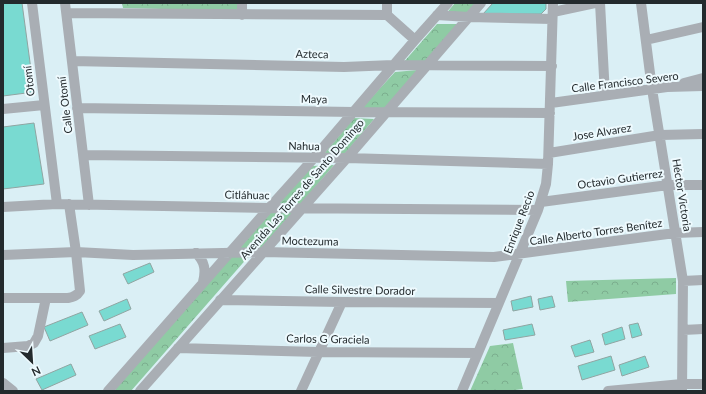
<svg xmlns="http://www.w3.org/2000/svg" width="706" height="394" viewBox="0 0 706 394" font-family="Lato,sans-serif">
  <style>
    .park { fill: url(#park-crowns) }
    .building { fill: #79dad1; stroke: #90a5a2 }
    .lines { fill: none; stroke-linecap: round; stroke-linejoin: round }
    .path { stroke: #a1b1b6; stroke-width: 1.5; stroke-dasharray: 3 3; stroke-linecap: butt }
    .minor { stroke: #a9aeb4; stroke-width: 10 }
    .labels { text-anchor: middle; stroke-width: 4; stroke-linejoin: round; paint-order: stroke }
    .street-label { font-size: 11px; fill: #232a2d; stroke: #eefafe }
  </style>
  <defs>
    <pattern id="park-crowns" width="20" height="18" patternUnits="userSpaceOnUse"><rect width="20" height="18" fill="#8fcba4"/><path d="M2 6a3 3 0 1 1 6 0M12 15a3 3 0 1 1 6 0" fill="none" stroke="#7bae8e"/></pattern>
  </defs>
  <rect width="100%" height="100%" fill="#daeff5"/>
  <path class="park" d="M122,3h116v5l-2,3 -113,-3z
    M455,3h23l-11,13 -22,-1z
    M437,24h22l-35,39h-21z
    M418,70l-36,41h-23l36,-39z
    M354,118l20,1 -30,36h-21z
    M334,165l-33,39 -22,-1 33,-37z
    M271,212h23l-33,37 -23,1z
    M230,256h19l-118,135 -15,-1 -1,-1z
    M676,278v16l-108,8 -2,-21z
    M513,343l10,46 -16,2h-37l20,-45z"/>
  <path class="building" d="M3,3h19l12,89 -31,4z
    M493,3h53v6l-5,5h-58z
    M34,123l10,61 -41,5v-62z
    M150,263l4,9 -26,12 -5,-10z
    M531,296l2,11 -20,4 -2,-10z
    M552,296l3,11 -15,3 -2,-11z
    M127,299l4,10 -27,12 -5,-10z
    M82,312l6,13 -38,16 -6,-14z
    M638,323l4,12 -10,3 -3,-13z
    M120,324l6,13 -31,12 -6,-13z
    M532,324l3,11 -30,5 -2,-10z
    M622,327l3,12 -20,6 -3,-11z
    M590,340l4,12 -19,5 -4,-11z
    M611,356l4,14 -33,10 -4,-14z
    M645,356l4,11 -27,9 -3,-11z
    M71,364l5,11 -34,15 -6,-11z"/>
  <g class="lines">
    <path class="path" d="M145,4l1,-1"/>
    <path class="minor" d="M32,3l25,201
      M65,3l24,202
      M242,3v12
      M387,3v12
      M600,3l5,92
      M641,3l11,86 31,192 -1,110
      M553,12l42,-9
      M67,13l320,2 28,25
      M437,15l32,2 83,2
      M646,40l57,-13
      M72,61l272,6 49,-2 159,1
      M684,83l19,-5
      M551,103l116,-16 36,-1
      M77,108l277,4 196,1
      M3,109l41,-4
      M549,153l111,-18 43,-1
      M84,155l263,3 201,6
      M541,202l127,-17h35
      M3,207l54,-3 212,4 269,2
      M196,253c9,9 10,17 7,29
      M3,255l73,-3 57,3 130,-3 231,5 181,-24 28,-1
      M683,281l20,-1
      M3,298h65c5,-1 9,-2 12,-7l-4,-39 -7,-48
      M220,300l122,2 157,1
      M683,330l20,-1
      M3,348l25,-2 6,-3 4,-7 8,-38
      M178,348l140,4 160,1
      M3,383l10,8
      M108,391l161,-183 45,-50 101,-118 33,-37
      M140,391l207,-233 134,-155
      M301,391l41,-89
      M462,391l76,-181 8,-26 2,-20 5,-161
      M608,391l74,-7h21"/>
  </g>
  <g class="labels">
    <g class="street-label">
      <text transform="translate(312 54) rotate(1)" y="4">Azteca</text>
      <text transform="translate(29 81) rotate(-97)" y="4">Otomí</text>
      <text transform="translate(625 82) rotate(-7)" y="4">Calle Francisco Severo</text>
      <text transform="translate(314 99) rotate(1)" y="4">Maya</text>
      <text transform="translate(65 105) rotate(-97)" y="4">Calle Otomí</text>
      <text transform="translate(602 132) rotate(-9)" y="4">Jose Alvarez</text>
      <text transform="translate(304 146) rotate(1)" y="4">Nahua</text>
      <text transform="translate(620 179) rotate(-8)" y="4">Octavio Gutierrez</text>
      <text transform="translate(302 189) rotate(-49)" y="4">Avenida Las Torres de Santo Domingo</text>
      <text transform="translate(247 195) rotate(1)" y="4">Citláhuac</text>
      <text transform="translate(682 195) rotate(81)" y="4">Héctor Victoria</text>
      <text transform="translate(519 222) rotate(-69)" y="4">Enrique Recio</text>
      <text transform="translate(596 232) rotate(-8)" y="4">Calle Alberto Torres Benítez</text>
      <text transform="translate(310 241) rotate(1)" y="4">Moctezuma</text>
      <text transform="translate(360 290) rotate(1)" y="4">Calle Silvestre Dorador</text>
      <text transform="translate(328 339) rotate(1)" y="4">Carlos G Graciela</text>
    </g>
  </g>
  <rect width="706" height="394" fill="none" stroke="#232a2d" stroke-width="8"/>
  <g transform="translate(32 362) rotate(155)" stroke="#eefafe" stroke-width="3" paint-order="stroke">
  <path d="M0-3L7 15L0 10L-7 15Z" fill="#232a2d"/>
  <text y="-6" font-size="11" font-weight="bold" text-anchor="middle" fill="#232a2d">N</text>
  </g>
</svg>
